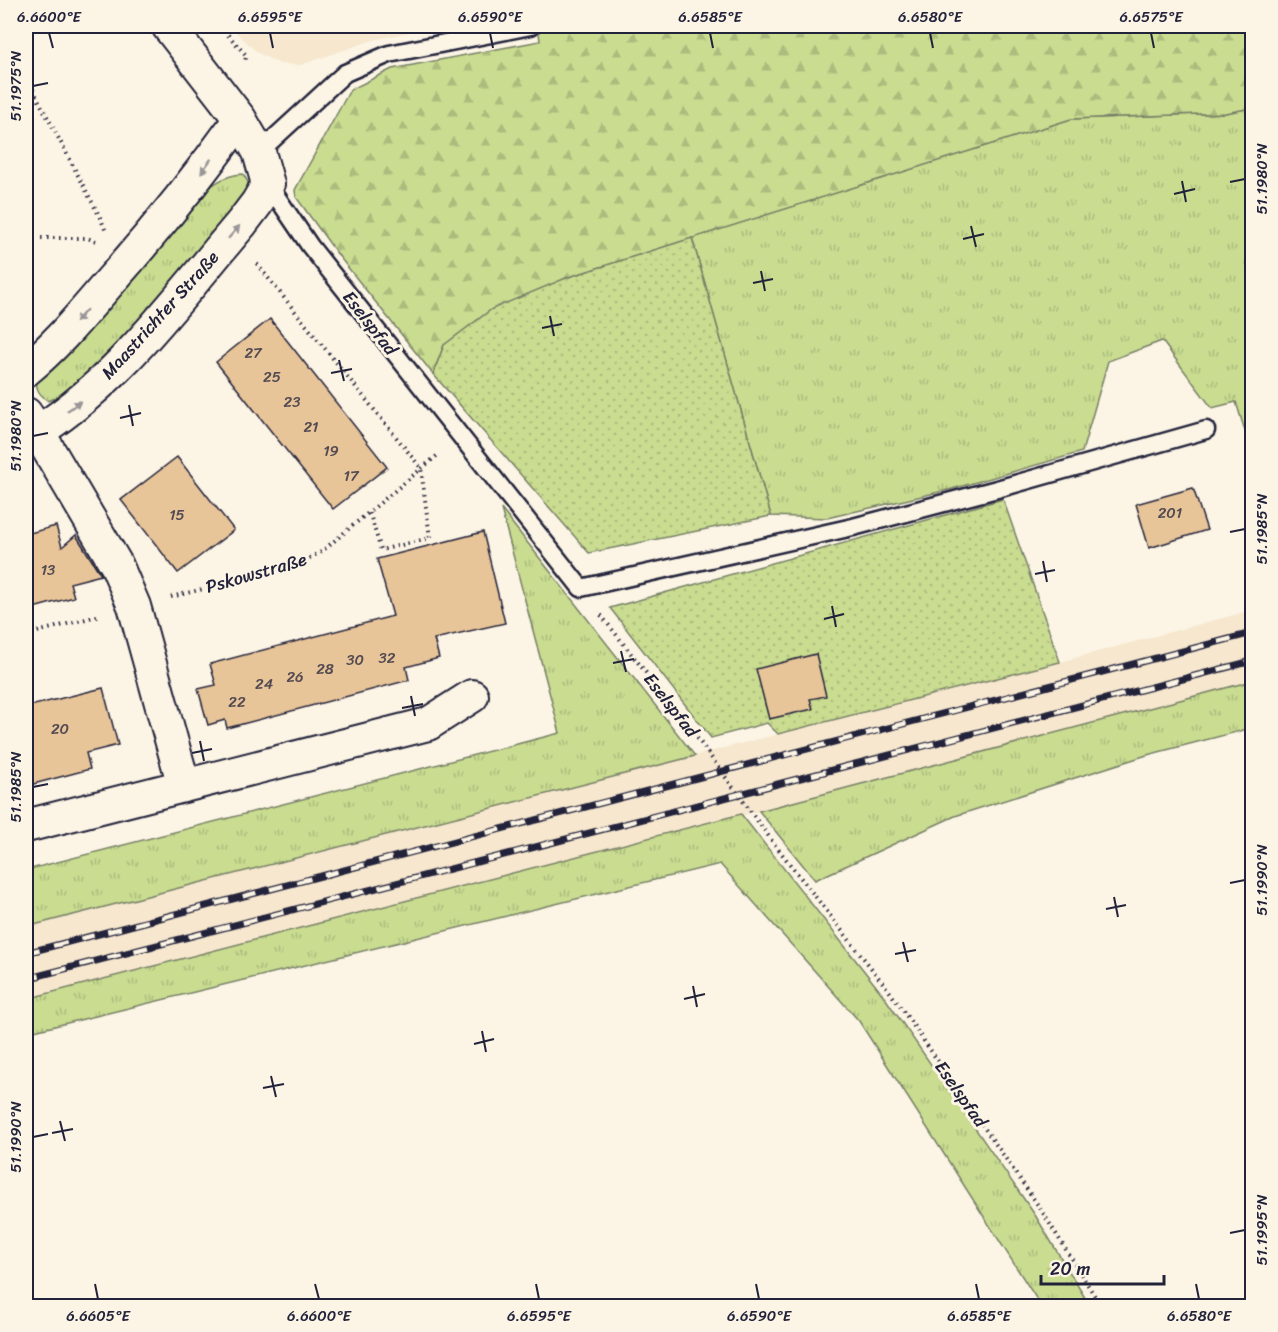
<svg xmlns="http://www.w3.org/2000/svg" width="1278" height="1332" viewBox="0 0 1278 1332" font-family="Sriracha,sans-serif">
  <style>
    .built { fill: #f6e7ce }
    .grass { fill: url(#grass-tufts); stroke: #767f66; stroke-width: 1.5 }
    .forest { fill: url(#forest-firs); stroke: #767f66; stroke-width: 1.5 }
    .garden { fill: url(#garden-dots); stroke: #767f66; stroke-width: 1.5 }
    .building { fill: #e8c599; stroke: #22223b; stroke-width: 1.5 }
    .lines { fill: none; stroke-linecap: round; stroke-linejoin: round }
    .service-casing { stroke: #22223b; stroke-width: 21 }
    .minor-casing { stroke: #22223b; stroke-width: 36 }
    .path { stroke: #22223b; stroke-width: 4; stroke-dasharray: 1.5 4.5; stroke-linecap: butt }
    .service { stroke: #fcf5e5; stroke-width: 16 }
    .minor { stroke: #fcf5e5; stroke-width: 32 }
    .rail-casing { stroke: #22223b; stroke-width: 7 }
    .rail { stroke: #fcf5e5; stroke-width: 4.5; stroke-dasharray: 14; stroke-linecap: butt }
    .oneway { fill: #9a9698 }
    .ticks { fill: none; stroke: #22223b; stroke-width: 2 }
    .labels { text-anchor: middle; stroke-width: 6; stroke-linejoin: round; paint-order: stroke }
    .number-label { font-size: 15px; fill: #544b52 }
    .street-label { font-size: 18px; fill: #22223b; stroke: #fcf5e5 }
    .neatline { fill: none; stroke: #22223b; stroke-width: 2 }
    .ticks-label { font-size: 15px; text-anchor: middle; fill: #22223b }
  </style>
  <defs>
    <pattern id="grass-tufts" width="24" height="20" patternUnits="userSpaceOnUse" patternTransform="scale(1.5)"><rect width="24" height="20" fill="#c9dc90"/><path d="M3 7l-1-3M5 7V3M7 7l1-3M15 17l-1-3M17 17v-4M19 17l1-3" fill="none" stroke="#acbc7d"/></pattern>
    <pattern id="forest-firs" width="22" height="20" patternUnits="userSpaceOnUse" patternTransform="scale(1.5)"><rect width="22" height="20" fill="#c9dc90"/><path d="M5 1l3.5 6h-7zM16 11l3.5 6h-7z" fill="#acbc7d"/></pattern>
    <pattern id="garden-dots" width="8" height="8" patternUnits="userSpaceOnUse" patternTransform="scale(1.5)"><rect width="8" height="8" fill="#c9dc90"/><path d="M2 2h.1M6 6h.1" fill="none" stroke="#acbc7d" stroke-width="1.8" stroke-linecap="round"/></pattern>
  </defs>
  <rect width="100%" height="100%" fill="#fcf5e5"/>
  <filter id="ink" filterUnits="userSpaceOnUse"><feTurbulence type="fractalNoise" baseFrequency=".0167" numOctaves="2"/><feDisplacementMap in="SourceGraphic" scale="12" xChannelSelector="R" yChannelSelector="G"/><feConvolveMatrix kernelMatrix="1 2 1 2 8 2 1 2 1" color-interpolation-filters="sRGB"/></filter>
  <g filter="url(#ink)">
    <path class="built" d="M229,26h209l-65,14 -72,25 -21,-1 -22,-11z
      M1252,610v71l-493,130 -733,188v-72l1034,-265z"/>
    <path class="grass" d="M1252,108v320l-7,3 -9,-29 -24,6 -50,-67 -54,20 -26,91 -130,37 -125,29 -56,-2 -79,-278 379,-119 154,-6z
      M243,174l5,8v12l-131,156 -57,46 -12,5c-11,-8 -14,-15 -9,-28l153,-170c15,-14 29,-28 51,-29z
      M501,509l194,247 -669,171v-57l534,-137z
      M1252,681v47l-105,27 -192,61 -140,64 -56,-69z
      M741,814l142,181 152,220 55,91h-49l-182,-285 -139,-157 -694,169v-34z"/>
    <path class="forest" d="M538,26h714v82l-27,5 -154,6 -505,159 -122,67 -11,29 -95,-119 -42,-58 -1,-7 55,-100 42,-21 148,-28z"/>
    <path class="garden" d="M692,238l79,278 -182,37 -156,-179 11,-29 48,-36 74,-31z
      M1003,499l57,163 -282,72 -11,-11 -56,15 -101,-130z"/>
    <path class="building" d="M270,319l117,148 -54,42 -117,-147z
      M177,457l57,73 -56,43 -57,-73z
      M1193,488l14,42 -58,18 -13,-44z
      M56,526l6,21 14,-12 25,40 -31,8 4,14 -48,13v-76z
      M483,532l22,91 -71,16 5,19 -33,9 3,13 -182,48 -2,-8 -17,5 -10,-36 18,-4 -6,-21 183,-48 -16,-57z
      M816,654l10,42 -16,3 3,10 -44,10 -13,-50z
      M103,688l15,57 -32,8 4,16 -64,17v-79z"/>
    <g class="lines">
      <g class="service-casing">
        <path id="service" d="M259,152l86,-79 44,-19 142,-28
          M268,184l42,62 271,342 272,-61 144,-38 209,-59"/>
      </g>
      <g class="minor-casing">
        <path id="minor" d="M26,370c31,-25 56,-56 82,-86 47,-53 91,-108 132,-165
          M26,414l12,18 79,134 17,40 50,180
          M26,439c88,-51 150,-139 215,-215l16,-21 11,-19 -9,-32 -19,-33 -72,-93
          M26,826l402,-102 44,-28"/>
      </g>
      <path class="path" d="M220,26l26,29 -1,9
        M26,84l3,-2 72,137 5,13
        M41,238h46l9,3
        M257,264l164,204 9,70 -49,12 -12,-39
        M171,597l104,-26 23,-7 23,-12 118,-98
        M601,615l99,127 75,103 115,147 150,216 61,98
        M26,635l71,-19"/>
      <use href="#service" class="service"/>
      <use href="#minor" class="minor"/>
      <g class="rail-casing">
        <path id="rail" d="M26,953l1226,-320
          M26,979l1226,-318"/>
      </g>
      <use href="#rail" class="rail"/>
    </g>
    <defs><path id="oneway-solid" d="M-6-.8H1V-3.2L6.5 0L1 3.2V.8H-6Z" transform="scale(1.5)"/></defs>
    <g class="oneway">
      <use href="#oneway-solid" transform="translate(206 166) rotate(126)"/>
      <use href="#oneway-solid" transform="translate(234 232) rotate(-49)"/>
      <use href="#oneway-solid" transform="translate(81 316) rotate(131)"/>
      <use href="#oneway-solid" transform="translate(74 406) rotate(-36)"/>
    </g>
  </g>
  <path class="ticks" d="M49,33l4,15M270,33l3,15M490,33l3,15M710,33l3,15M930,33l3,15M1151,33l3,15M33,86l15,-3M1182,181l4,21M1230,182l15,-3M1174,194l21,-5M971,226l5,21M963,239l21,-5M761,271l4,20M753,283l20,-4M550,316l4,20M542,328l20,-4M339,360l5,21M331,373l21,-4M129,405l4,21M120,418l21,-5M33,436l15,-3M1230,532l15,-3M1043,561l4,21M1035,574l20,-4M832,606l4,21M824,619l20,-5M621,651l5,21M613,663l21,-4M411,696l4,20M402,708l21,-4M200,741l4,20M192,753l20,-4M33,787l15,-3M1230,883l15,-3M1114,897l4,20M1106,909l20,-4M903,942l5,20M895,954l21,-4M693,986l4,21M684,999l21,-5M482,1031l4,21M474,1044l20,-5M271,1076l5,21M263,1088l21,-4M60,1121l5,20M52,1133l21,-4M33,1137l15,-3M1230,1233l15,-3M95,1284l3,15M315,1284l4,15M536,1284l3,15M756,1284l3,15M976,1284l3,15M1196,1284l3,15"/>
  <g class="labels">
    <g class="number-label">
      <text x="253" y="358">27</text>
      <text x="272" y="382">25</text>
      <text x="292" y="407">23</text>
      <text x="311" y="432">21</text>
      <text x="331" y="456">19</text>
      <text x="351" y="481">17</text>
      <text x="1170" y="518">201</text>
      <text x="177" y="520">15</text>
      <text x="48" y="575">13</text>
      <text x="387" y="663">32</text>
      <text x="355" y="665">30</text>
      <text x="325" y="674">28</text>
      <text x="295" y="682">26</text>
      <text x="264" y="689">24</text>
      <text x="237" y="707">22</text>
      <text x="60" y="734">20</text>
    </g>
    <g class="street-label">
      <text transform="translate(160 315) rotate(-48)" y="6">Maastrichter Straße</text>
      <text transform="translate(370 323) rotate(52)" y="6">Eselspfad</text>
      <text transform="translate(256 573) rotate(-16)" y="6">Pskowstraße</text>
      <text transform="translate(671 705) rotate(52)" y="6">Eselspfad</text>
      <text transform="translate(961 1094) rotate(55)" y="6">Eselspfad</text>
    </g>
  </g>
  <rect width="1278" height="1332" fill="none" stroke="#fcf5e5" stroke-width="66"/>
  <path d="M1041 1275v9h123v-9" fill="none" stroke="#22223b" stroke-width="3"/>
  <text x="1050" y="1275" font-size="18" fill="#22223b" stroke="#fcf5e5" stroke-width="4.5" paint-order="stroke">20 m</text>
  <rect x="33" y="33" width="1212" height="1266" class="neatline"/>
  <g class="ticks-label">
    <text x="49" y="22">6.6600°E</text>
    <text x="270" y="22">6.6595°E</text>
    <text x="490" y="22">6.6590°E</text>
    <text x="710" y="22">6.6585°E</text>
    <text x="930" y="22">6.6580°E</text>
    <text x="1151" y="22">6.6575°E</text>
    <text transform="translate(16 86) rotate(-90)" y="5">51.1975°N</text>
    <text transform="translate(1262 179) rotate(-90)" y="5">51.1980°N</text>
    <text transform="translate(16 436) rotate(-90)" y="5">51.1980°N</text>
    <text transform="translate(1262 529) rotate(-90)" y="5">51.1985°N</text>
    <text transform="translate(16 787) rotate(-90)" y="5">51.1985°N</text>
    <text transform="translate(1262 880) rotate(-90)" y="5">51.1990°N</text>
    <text transform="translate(16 1137) rotate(-90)" y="5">51.1990°N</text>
    <text transform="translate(1262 1230) rotate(-90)" y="5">51.1995°N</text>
    <text x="98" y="1321">6.6605°E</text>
    <text x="319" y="1321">6.6600°E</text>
    <text x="539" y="1321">6.6595°E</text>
    <text x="759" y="1321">6.6590°E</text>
    <text x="979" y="1321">6.6585°E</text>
    <text x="1199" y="1321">6.6580°E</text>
  </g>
</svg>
